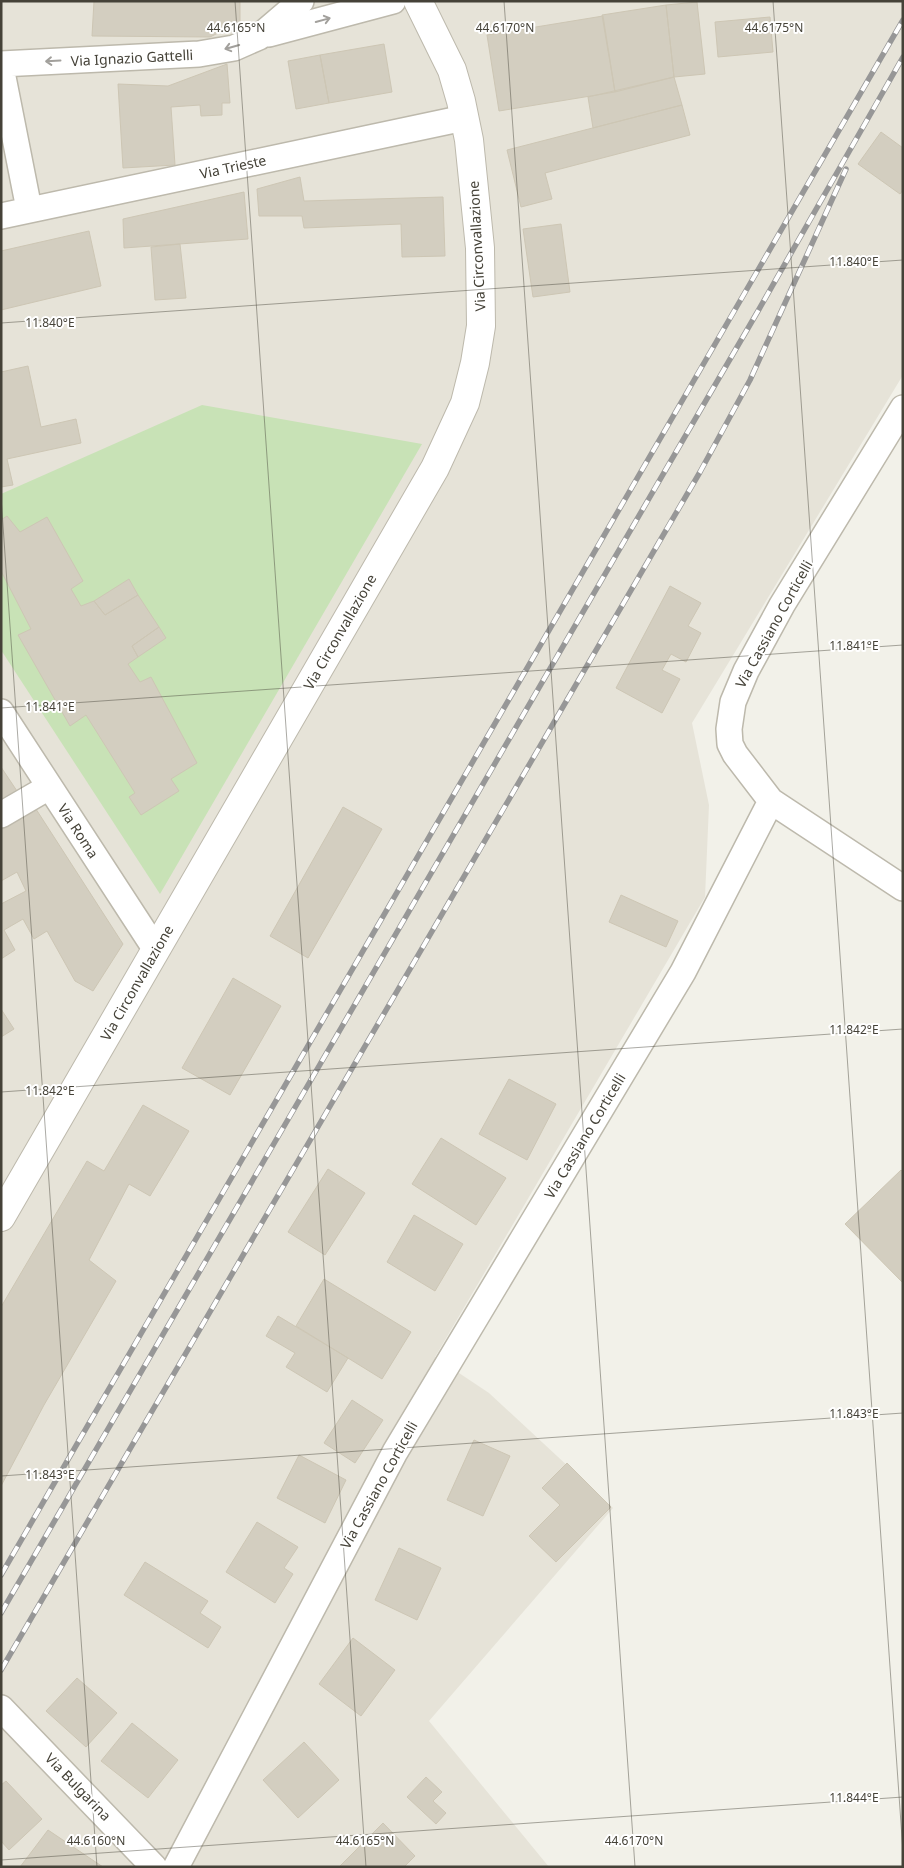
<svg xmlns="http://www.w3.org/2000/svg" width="904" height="1868" viewBox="0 0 904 1868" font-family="'Noto Sans',sans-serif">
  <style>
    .residential { fill: #e6e3d8 }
    .green { fill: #c8e2b6 }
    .building { fill: #d3cec0; stroke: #cdc6b4 }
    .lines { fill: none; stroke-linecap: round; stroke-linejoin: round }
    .minor-casing { stroke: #bdb9ac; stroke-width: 28 }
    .tertiary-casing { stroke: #bdb9ac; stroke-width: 30 }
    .minor { stroke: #fff; stroke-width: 25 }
    .tertiary { stroke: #fff; stroke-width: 28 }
    .rail-casing { stroke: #979797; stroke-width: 5.5 }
    .rail { stroke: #fff; stroke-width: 4; stroke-dasharray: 11; stroke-linecap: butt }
    .oneway { stroke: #a2a09c }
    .ticks { fill: none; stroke: #454238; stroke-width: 1; stroke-opacity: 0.45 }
    .labels { text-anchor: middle; stroke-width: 4; stroke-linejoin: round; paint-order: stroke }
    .street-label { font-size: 14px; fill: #454238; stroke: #fff }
    .ticks-label { font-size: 12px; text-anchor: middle; fill: #454238; stroke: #fff; stroke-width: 4; stroke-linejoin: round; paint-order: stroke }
  </style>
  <rect width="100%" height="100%" fill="#f2f1e9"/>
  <path class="residential" d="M1,1h902v374l-211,348 17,82 -4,92 -270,460 54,36 124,115 -184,213 120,146h-548z"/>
  <path class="green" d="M202,405l220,39 -262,450 -159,-244v-156z"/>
  <path class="building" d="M94,1h146v21l-30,15 -118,-1z
    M697,2l8,72 -31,3 -8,-72z
    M666,5l8,72 -59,15 -13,-77z
    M603,16l12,76 -116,19 -12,-76z
    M770,17l3,35 -55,5 -3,-35z
    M384,44l8,48 -63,11 -9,-48z
    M320,55l9,48 -33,6 -8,-48z
    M227,64l3,39h-8v12l-21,1 -1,-11 -29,2 4,58 -52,3 -5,-84 50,2z
    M674,77l8,28 -89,23 -5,-31z
    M682,105l8,30 -145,38 7,26 -31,8 -14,-57z
    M881,132l22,16v42l-3,4 -42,-30z
    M300,177l4,24 139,-4 2,59 -43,1 -1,-33 -97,4 -2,-12h-43l-2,-27z
    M244,192l4,47 -124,9 -1,-29z
    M561,224l9,68 -37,5 -10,-68z
    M89,231l12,55 -100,24v-59z
    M180,244l6,54 -31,2 -4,-53z
    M28,366l13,61 35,-8 5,24 -74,16 6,26 -12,2v-115z
    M7,516l13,16 27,-15 36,64 -12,8 10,17 13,-5 11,14 33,-20 21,32 -27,19 6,11 -10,7 12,18 11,-5 46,86 -26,16 8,12 -38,24 -12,-18 6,-4 -49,-78 -16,11 -52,-91 13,-6 -30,-58v-51z
    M129,579l9,16 -33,20 -11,-14z
    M670,586l31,17 -13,23 13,7 -15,29 -15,-8 -9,16 18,9 -18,34 -46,-25z
    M159,627l7,11 -28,19 -6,-11z
    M1,767l18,27 -18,9z
    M34,806l89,138 -30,47 -18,-10 -28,-50 -13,8 -11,-20 -19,11 11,20 -14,9v-55l25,-13 -9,-19 -16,9v-56z
    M343,807l39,22 -74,129 -38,-22z
    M621,895l57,26 -12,26 -57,-25z
    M233,978l48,28 -51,89 -48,-27z
    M1,1009l13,20 -13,8z
    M509,1079l47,25 -29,56 -48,-26z
    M143,1105l46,26 -39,65 -21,-12 -40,76 27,21 -72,124 -43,81v-179l86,-146 17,10z
    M441,1138l65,40 -30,47 -64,-41z
    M328,1169l37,24 -40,62 -37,-23z
    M901,1170l2,2v111l-58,-59z
    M414,1215l49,29 -28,47 -48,-29z
    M324,1279l87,53 -29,47 -86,-53z
    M278,1316l70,42 -21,34 -41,-25 9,-14 -29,-17z
    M352,1400l31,20 -28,43 -31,-20z
    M474,1440l36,16 -27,60 -36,-16z
    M299,1455l47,25 -21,43 -48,-25z
    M567,1463l44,44 -55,55 -27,-26 31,-31 -18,-17z
    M257,1522l41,25 -14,21 9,6 -18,29 -49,-31z
    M399,1548l42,20 -24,52 -42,-20z
    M145,1562l63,39 -8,12 21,14 -13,21 -84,-53z
    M353,1638l42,32 -34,46 -42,-32z
    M77,1678l40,35 -31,34 -40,-36z
    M132,1723l46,37 -30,38 -47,-37z
    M304,1742l35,38 -41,38 -35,-38z
    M426,1777l16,15 -9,9 13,12 -10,11 -29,-27z
    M6,1781l36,38 -33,31 -8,-9v-56z
    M383,1823l32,33 -11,11h-65z
    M48,1830l55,37h-83z"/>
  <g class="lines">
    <g class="minor-casing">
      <path id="minor" d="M269,34l124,-33
        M1,64l198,-10 35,-6 25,-11 42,-36
        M1,67l28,142
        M1,216l463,-98
        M903,408l-121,197 -36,66 -13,31 -4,27 1,15 5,10 36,47 132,87
        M1,712l155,238
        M1,815l48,-28
        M1,1708l153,159
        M176,1867l219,-415 288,-480 88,-171"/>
    </g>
    <g class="tertiary-casing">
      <path id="tertiary" d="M1,1217l434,-749 30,-65 10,-40 6,-37 -1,-78 -11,-108 -8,-39 -9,-31 -34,-69"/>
    </g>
    <use href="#minor" class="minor"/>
    <use href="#tertiary" class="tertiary"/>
    <g class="rail-casing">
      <path id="rail" d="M1,1575l902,-1555
        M1,1613l757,-1302 145,-254
        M1,1670l699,-1198 50,-92 96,-211"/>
    </g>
    <use href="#rail" class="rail"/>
  </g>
  <defs><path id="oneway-shaft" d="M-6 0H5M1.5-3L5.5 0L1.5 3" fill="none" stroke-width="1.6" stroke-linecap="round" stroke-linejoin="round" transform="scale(1.25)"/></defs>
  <g class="oneway">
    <use href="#oneway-shaft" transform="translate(323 20) rotate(-15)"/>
    <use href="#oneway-shaft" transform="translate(232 47) rotate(164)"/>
    <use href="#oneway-shaft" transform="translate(53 61) rotate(177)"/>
  </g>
  <path class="ticks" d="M235,1l131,1866M504,1l131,1866M773,1l130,1851M1,323l902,-63M1,497l96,1370M1,708l902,-63M1,1092l902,-63M1,1476l902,-63M1,1860l902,-63"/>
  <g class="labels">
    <g class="street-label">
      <text transform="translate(132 58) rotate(-3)" y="5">Via Ignazio Gattelli</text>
      <text transform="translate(233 167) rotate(-12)" y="5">Via Trieste</text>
      <text transform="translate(477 246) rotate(-93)" y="5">Via Circonvallazione</text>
      <text transform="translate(774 624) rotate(-61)" y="5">Via Cassiano Corticelli</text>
      <text transform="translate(340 632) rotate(-60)" y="5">Via Circonvallazione</text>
      <text transform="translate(78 831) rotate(57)" y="5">Via Roma</text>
      <text transform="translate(137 983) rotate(-60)" y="5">Via Circonvallazione</text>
      <text transform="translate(585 1136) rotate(-59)" y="5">Via Cassiano Corticelli</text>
      <text transform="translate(379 1485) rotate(-61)" y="5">Via Cassiano Corticelli</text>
      <text transform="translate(78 1787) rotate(46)" y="5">Via Bulgarina</text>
    </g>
  </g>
  <g class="ticks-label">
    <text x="236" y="32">44.6165°N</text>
    <text x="505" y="32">44.6170°N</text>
    <text x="774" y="32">44.6175°N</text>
    <text x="854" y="266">11.840°E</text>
    <text x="50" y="327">11.840°E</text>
    <text x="854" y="650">11.841°E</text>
    <text x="50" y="711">11.841°E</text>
    <text x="854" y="1034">11.842°E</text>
    <text x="50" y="1095">11.842°E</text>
    <text x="854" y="1418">11.843°E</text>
    <text x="50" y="1479">11.843°E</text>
    <text x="854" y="1802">11.844°E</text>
    <text x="96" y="1845">44.6160°N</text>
    <text x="365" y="1845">44.6165°N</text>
    <text x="634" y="1845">44.6170°N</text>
  </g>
  <rect width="904" height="1868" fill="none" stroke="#454238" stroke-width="5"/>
</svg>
